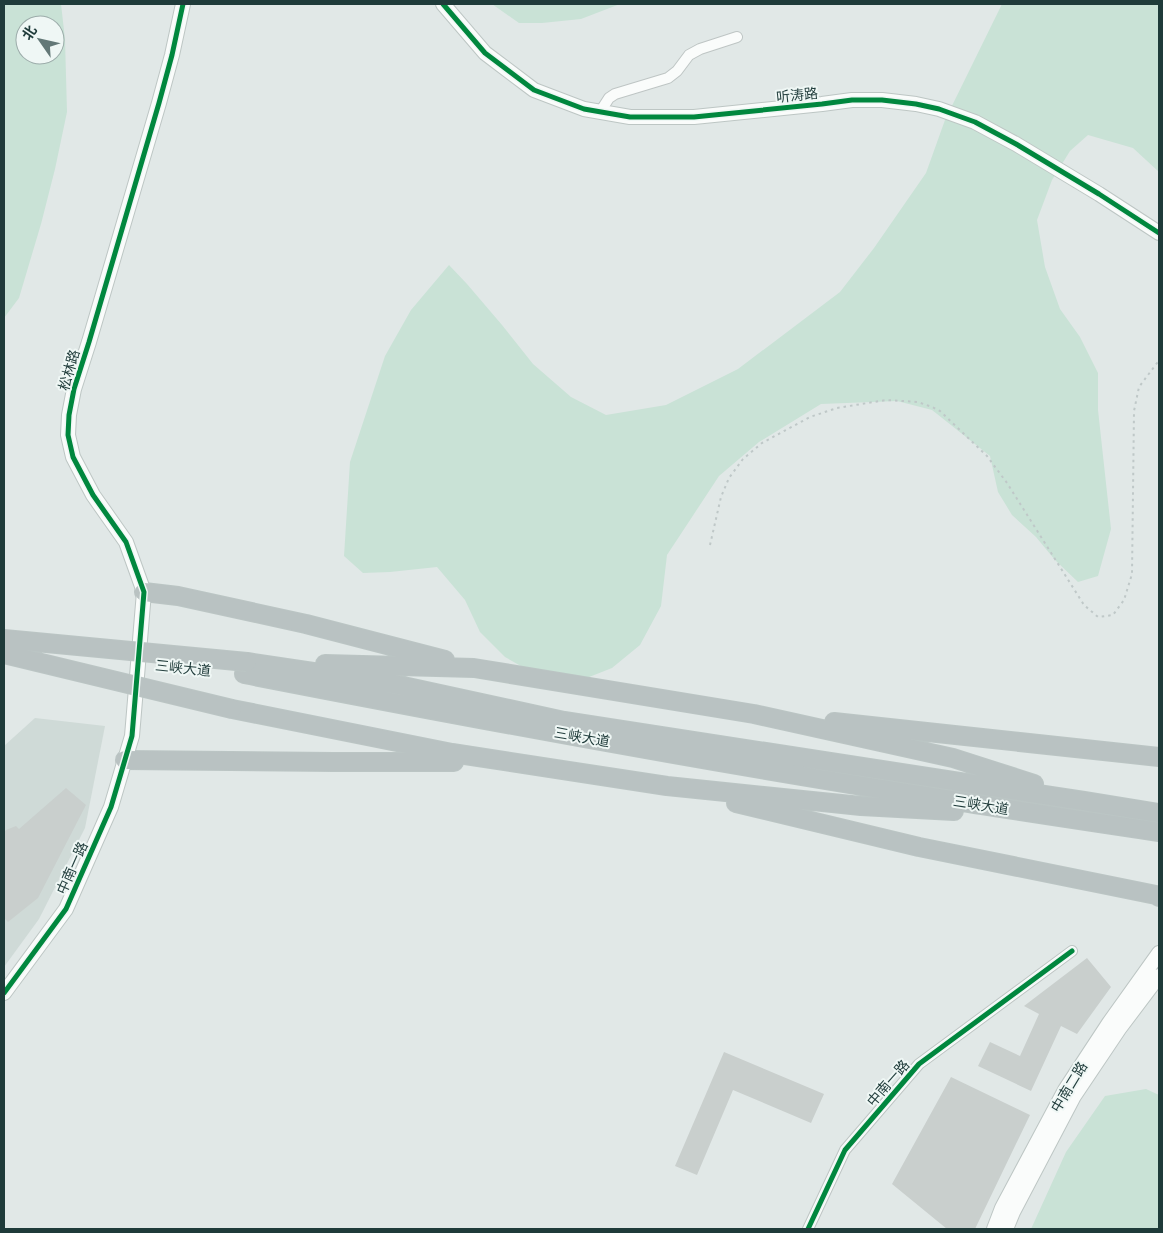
<svg xmlns="http://www.w3.org/2000/svg" width="1163" height="1233" viewBox="0 0 1163 1233" font-family="'Fira Sans Condensed','Noto Sans SC',sans-serif">
  <style>
    .built { fill: #cfdad7 }
    .green { fill: #c9e2d6; fill-rule: evenodd }
    .building { fill: #c9cfcd }
    .lines { fill: none; stroke-linecap: round; stroke-linejoin: round }
    .street-casing { stroke: #bec5c4; stroke-width: 12 }
    .secondary-casing { stroke: #bdc6c4; stroke-width: 16 }
    .highway-casing { stroke: #bbc5c4; stroke-width: 20 }
    .path { stroke: #bfc8c8; stroke-width: 2; stroke-dasharray: 2.5 4; stroke-linecap: butt }
    .street { stroke: #fafcfb; stroke-width: 10 }
    .secondary { stroke: #fafcfb; stroke-width: 14 }
    .highway { stroke: #b9c2c2; stroke-width: 18 }
    .highway-bridge-casing { stroke: #bbc5c4; stroke-width: 20; stroke-linecap: butt }
    .highway-bridge { stroke: #b9c2c2; stroke-width: 18 }
    .cycleway-casing { stroke: #eff7f5; stroke-width: 8 }
    .cycleway { stroke: #00873e; stroke-width: 5 }
    .labels { text-anchor: middle; stroke-width: 4; stroke-linejoin: round; paint-order: stroke }
    .street-label { font-size: 14px; fill: #1f3b3a; stroke: #eff7f5 }
  </style>
  <rect width="100%" height="100%" fill="#e1e8e7"/>
  <path class="built" d="M35,718l70,8 -20,102 -46,91 -35,48v-221z"/>
  <path class="green" d="M4,4h57l4,35 2,73 -12,57 -14,55 -22,74 -15,20zM25,25h30v30h-30z
    M492,4h128l-39,15 -39,4h-23z
    M1002,4h157v168l-26,-24 -45,-13 -18,16 -18,29 -15,40 8,47 15,42 20,28 18,36v37l13,119 -13,47 -20,6 -23,-22 -19,-23 -24,-22 -14,-23 -8,-36 -58,-46 -35,-9 -76,3 -62,38 -40,34 -52,79 -6,51 -21,39 -28,23 -33,13 -37,-3 -37,-21 -25,-25 -15,-32 -28,-33 -47,5 -27,1 -19,-17 6,-94 35,-106 26,-46 38,-45 18,19 35,41 31,39 38,33 35,18 60,-10 72,-36 102,-77 34,-44 52,-75 19,-53z
    M1146,1089l13,6v134h-128l35,-77 39,-56z"/>
  <path class="building" d="M66,788l20,17 -48,93 -30,24 -4,-4v-85l2,-3 10,-4 3,3z
    M1087,958l24,29 -34,47 -16,-8 -30,65 -53,-25 12,-24 30,14 19,-42 -15,-8z
    M724,1052l100,42 -13,29 -78,-33 -36,85 -22,-9z
    M951,1077l79,38 -55,114h-28l-55,-45z"/>
  <g class="lines">
    <g class="street-casing">
      <path id="street" d="M600,112l9,-14 6,-4 53,-16 9,-7 12,-16 11,-6 37,-12
        M808,1229l37,-79 74,-86 153,-113"/>
    </g>
    <g class="secondary-casing">
      <path id="secondary" d="M443,4l42,49 49,37 50,19 46,8h64l128,-13 30,-4h30l34,4 23,5 36,13 41,22 83,50 60,39
        M4,993l62,-84 45,-102 21,-71 12,-144 -18,-50 -33,-47 -20,-38 -5,-22 1,-20 5,-26 15,-47 70,-239 13,-48 11,-51
        M994,1229l8,-21 63,-118 44,-67 50,-70
        M1006,1229l7,-17 61,-116 45,-67 40,-53"/>
    </g>
    <g class="highway-casing">
      <path id="highway" d="M144,592l34,4 128,28 139,36
        M247,662l147,22 170,37 520,80 75,12
        M325,664l149,4 280,46 199,44 81,26
        M244,674c231,45 462,88 694,124 73,12 147,23 221,34
        M232,709l220,44 215,33 194,20 93,5
        M834,722l325,35
        M125,760l209,2h120
        M736,803l183,44 237,48 3,2"/>
    </g>
    <path class="path" d="M710,545l11,-48 8,-19 14,-19 19,-16 48,-26 27,-9 49,-8 32,2 14,5 8,4 47,45 20,27 77,122 14,12 15,-2 11,-15 8,-26 2,-163 5,-24 18,-24 2,-1"/>
    <use href="#street" class="street"/>
    <use href="#secondary" class="secondary"/>
    <use href="#highway" class="highway"/>
    <g class="highway-bridge-casing">
      <path id="highway-bridge" d="M4,639l243,23
        M4,654l228,55"/>
    </g>
    <use href="#highway-bridge" class="highway-bridge"/>
    <g class="cycleway-casing">
      <path id="cycleway" d="M443,4l42,49 49,37 50,19 46,8h64l128,-13 30,-4h30l34,4 23,5 36,13 41,22 83,50 60,39
        M4,993l62,-84 45,-102 21,-71 12,-144 -18,-50 -33,-47 -20,-38 -5,-22 1,-20 5,-26 15,-47 70,-239 13,-48 11,-51
        M808,1229l37,-79 74,-86 153,-113"/>
    </g>
    <use href="#cycleway" class="cycleway"/>
  </g>
  <g class="labels">
    <g class="street-label">
      <text transform="translate(797 95) rotate(-6)" y="5">听涛路</text>
      <text transform="translate(69 370) rotate(-74)" y="5">松林路</text>
      <text transform="translate(183 668) rotate(6)" y="5">三峡大道</text>
      <text transform="translate(582 737) rotate(10)" y="5">三峡大道</text>
      <text transform="translate(981 805) rotate(9)" y="5">三峡大道</text>
      <text transform="translate(72 868) rotate(-66)" y="5">中南一路</text>
      <text transform="translate(888 1083) rotate(-49)" y="5">中南一路</text>
      <text transform="translate(1069 1087) rotate(-59)" y="5">中南二路</text>
    </g>
  </g>
  <rect width="1163" height="1233" fill="none" stroke="#1f3b3a" stroke-width="10"/>
  <g transform="translate(40 40) rotate(304)"><circle r="24" fill="#eff7f5" stroke="#9cacaa"/>
  <path d="M0-4L9 19L0 12L-9 19Z" fill="#637877"/>
  <text y="-8" font-size="14" font-weight="bold" text-anchor="middle" fill="#1f3b3a">北</text>
  </g>
</svg>
